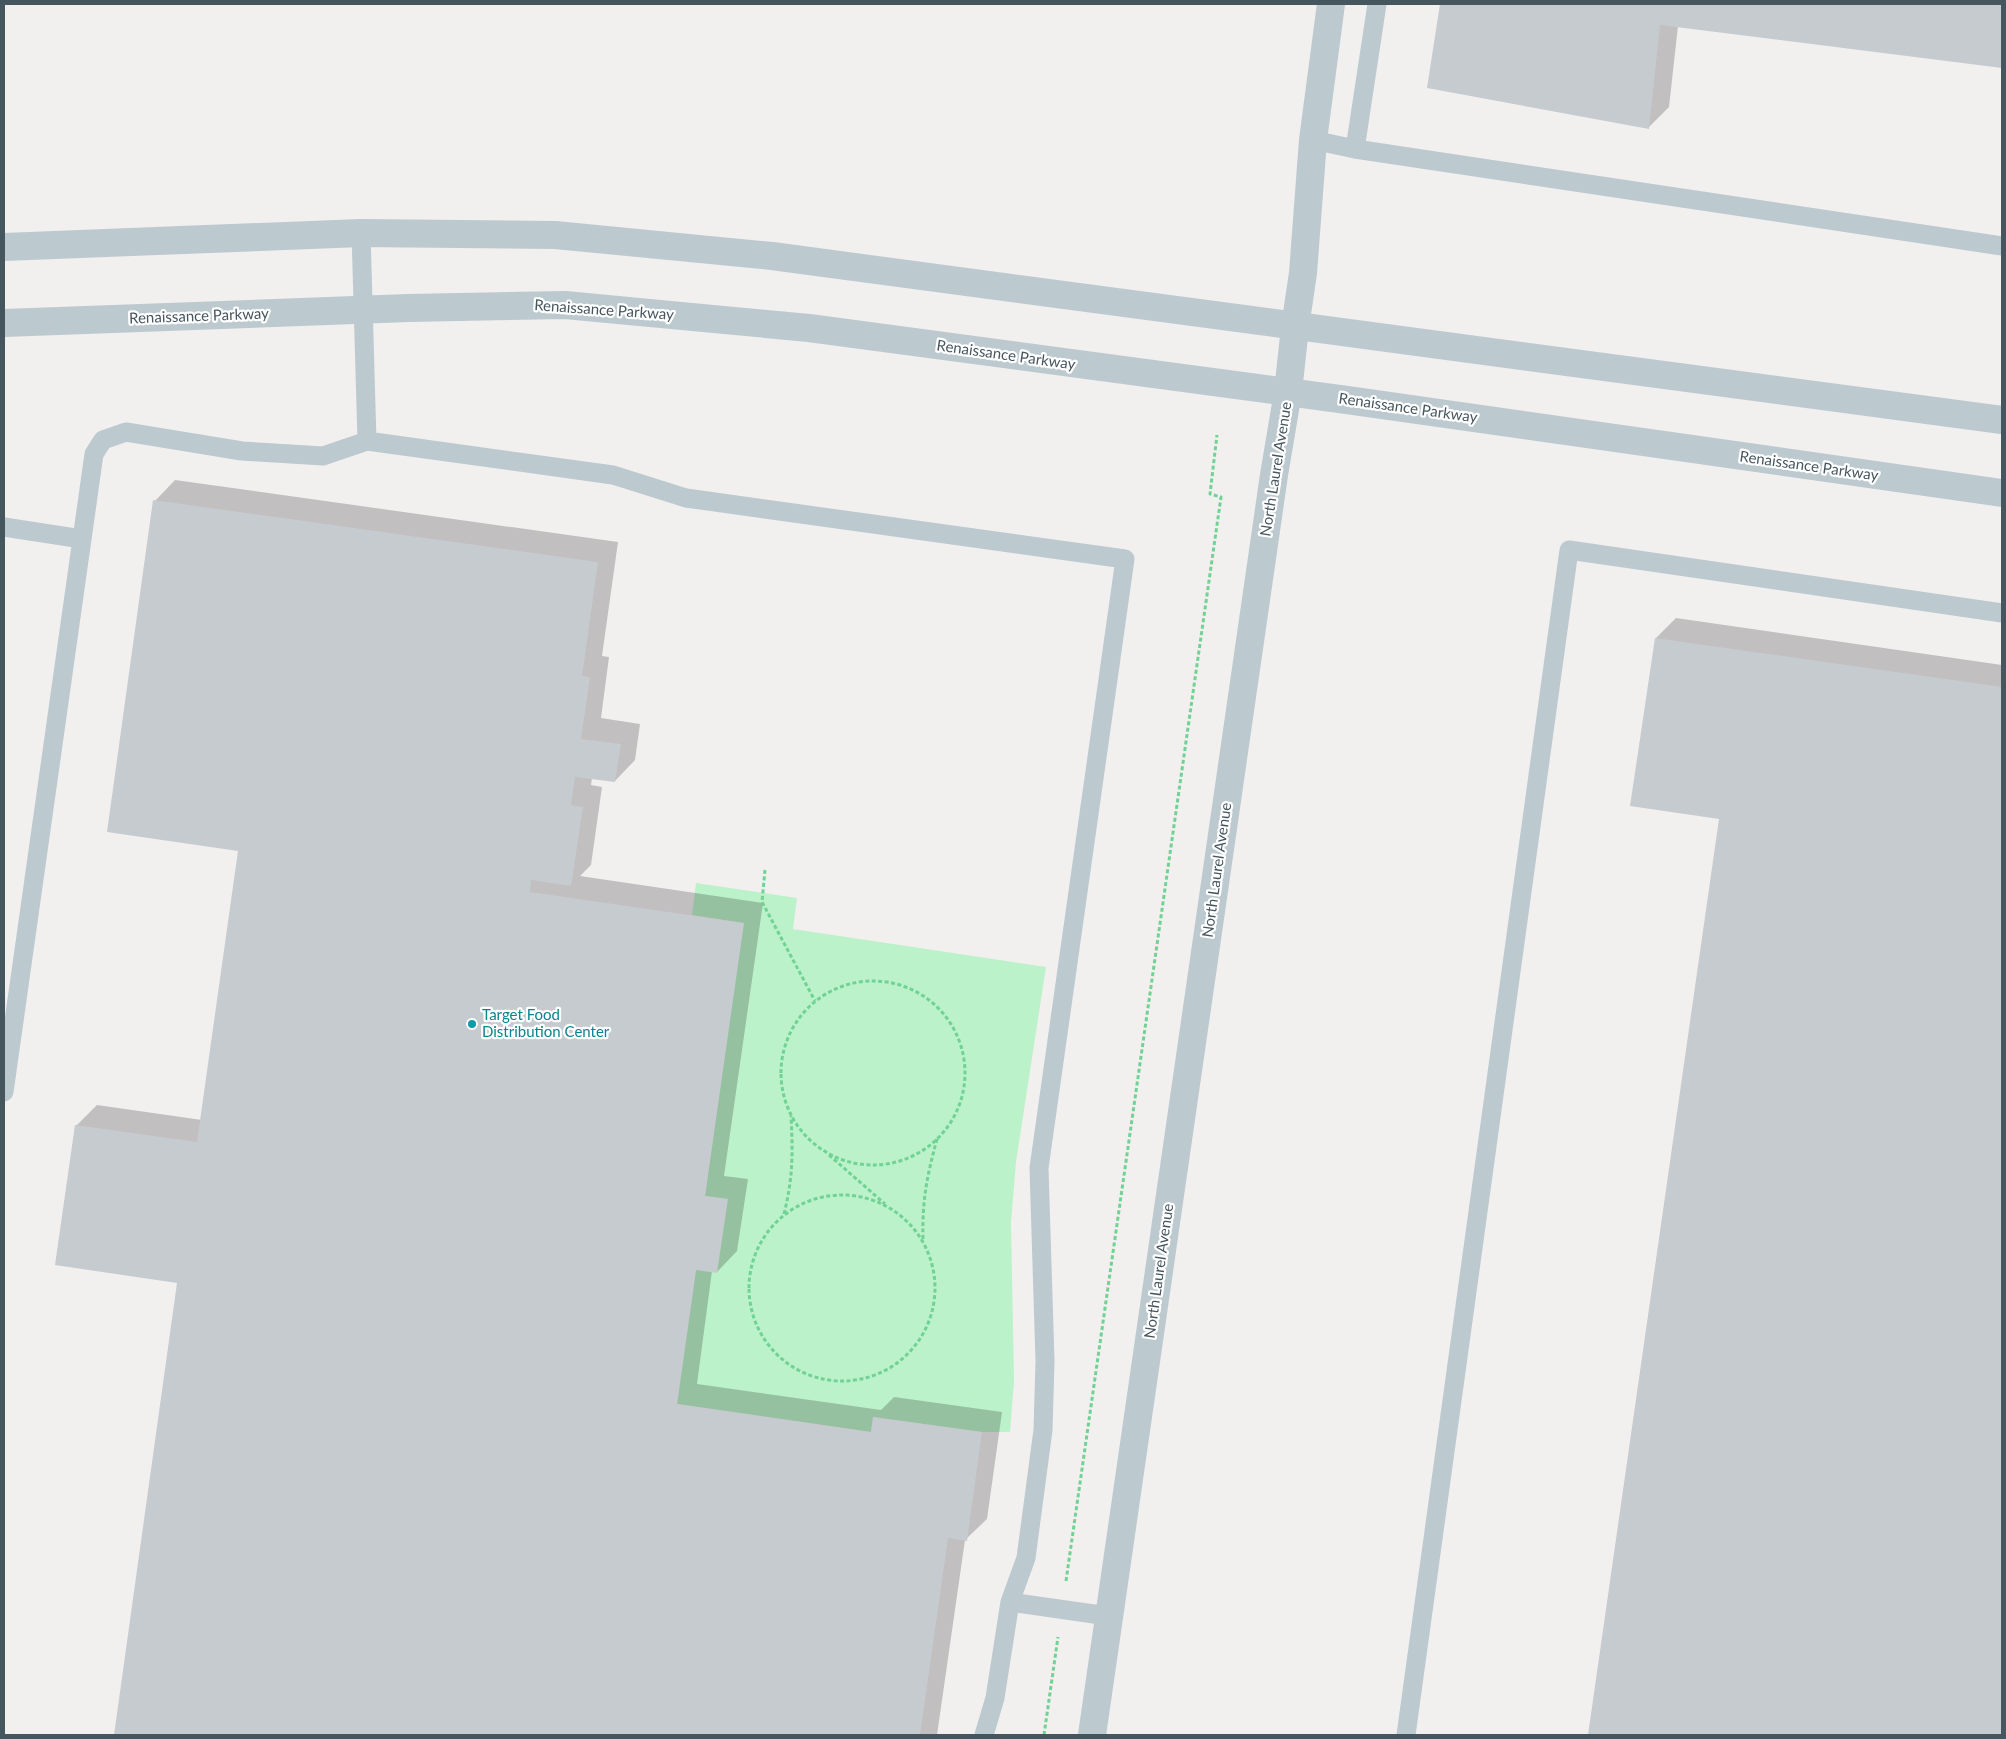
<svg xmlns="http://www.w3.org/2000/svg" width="2006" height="1739" viewBox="0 0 2006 1739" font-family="Lato,sans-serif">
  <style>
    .green { fill: #bbf2c9 }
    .shadow { fill: #0003 }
    .building { fill: #c6cbcf }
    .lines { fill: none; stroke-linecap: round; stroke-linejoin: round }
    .path { stroke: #70d295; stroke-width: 3; stroke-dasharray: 4 2.5; stroke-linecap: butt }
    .service { stroke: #bcc9cf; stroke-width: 19 }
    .minor { stroke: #bcc9cf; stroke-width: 28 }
    .tertiary { stroke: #bcc9cf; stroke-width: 28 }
    .culture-dot { fill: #0f9aa8; stroke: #fff; stroke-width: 2 }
    .labels { text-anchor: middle; stroke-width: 4.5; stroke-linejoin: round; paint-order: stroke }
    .street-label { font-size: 15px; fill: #46565e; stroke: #fff }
    .culture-label { font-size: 15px; fill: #0d838f; stroke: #fff; text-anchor: start }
  </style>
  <rect width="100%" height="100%" fill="#f2efef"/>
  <path class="green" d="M696,883l101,15 -4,31 253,38 -30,195 -5,60 3,159 -4,51h-28l-109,-15 -2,15 -194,-28 19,-134 32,-71 -23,-3 38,-273 -51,-8z"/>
  <path class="shadow" d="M1441,4h561v62l-324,-40 -9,81 -20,20 -221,-40z
    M175,480l443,62 -16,114 7,1 -8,61 39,6 -5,36 -20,21 -23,-3 -1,7 11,2 -11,78 -11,11 183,27 -39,273 24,3 -11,72 -20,21 -5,-1 -15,113 184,26 13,-13 108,15 -15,107 -22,21 -28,195h-822l64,-453 -103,-156 21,-21 105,15 38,-270 -85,-349z
    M1676,618l326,47v1070h-413l131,-917 -88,-13 24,-167z"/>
  <path class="building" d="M1440,4h562v64l-342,-43 -11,104 -222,-41z
    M153,500l445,62 -16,114 8,1 -9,62 40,5 -6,38 -40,-5 -4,28 12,2 -12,79 -40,-6 -1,12 214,31 -39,273 23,3 -11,74 -21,-3 -19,134 194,28 2,-15 109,15 -15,109 -19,-3 -28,197h-806l63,-452 -122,-18 20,-140 122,17 41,-291 -131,-19z
    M1655,638l347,49v1048h-414l131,-916 -89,-13z"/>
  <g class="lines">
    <path class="path" d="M765,870l-3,32 53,99
      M781 1073a92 92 0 1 1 184 0a92 92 0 1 1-184 0Z
      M829,1155l56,49
      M749 1288a93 93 0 1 1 186 0a93 93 0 1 1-186 0Z
      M784,1214c9,-36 9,-61 7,-98
      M923,1239c-1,-39 4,-63 14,-100
      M1066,1581l155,-1084 -11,-3 7,-59
      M1044,1735l14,-98"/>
    <path class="service" d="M1313,140l42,9 647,97
      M1355,149l22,-145
      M361,233l6,208 246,34 73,23 439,61 -86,609 6,193 -2,69 -17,128 -16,44 -15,96 -11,37
      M4,527l78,12
      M4,1092l90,-638 9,-14 23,-8 116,19 81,5 44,-15
      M1010,1602l98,14
      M1406,1735l163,-1185 433,63"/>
    <path class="minor" d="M1092,1735l182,-1260 14,-83 7,-65 8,-54 10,-133 18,-136"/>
    <path class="tertiary" d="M4,247l357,-14 194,2 217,21 1230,164
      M4,323l404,-15 157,-3 244,23 538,72 655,93"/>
  </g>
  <circle class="culture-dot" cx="472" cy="1024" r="5"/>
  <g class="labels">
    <g class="street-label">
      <text transform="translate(604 310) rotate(4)" y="5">Renaissance Parkway</text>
      <text transform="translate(199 316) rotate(-2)" y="5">Renaissance Parkway</text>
      <text transform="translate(1006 355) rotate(8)" y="5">Renaissance Parkway</text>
      <text transform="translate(1408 408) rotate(8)" y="5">Renaissance Parkway</text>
      <text transform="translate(1809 466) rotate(8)" y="5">Renaissance Parkway</text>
      <text transform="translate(1276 469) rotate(-81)" y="5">North Laurel Avenue</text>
      <text transform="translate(1217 870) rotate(-82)" y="5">North Laurel Avenue</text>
      <text transform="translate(1159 1271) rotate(-82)" y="5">North Laurel Avenue</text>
    </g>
    <g class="culture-label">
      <text x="482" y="1020">Target Food<tspan x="482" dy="17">Distribution Center</tspan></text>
    </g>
  </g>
  <rect width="2006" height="1739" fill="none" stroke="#46565e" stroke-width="10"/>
</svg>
